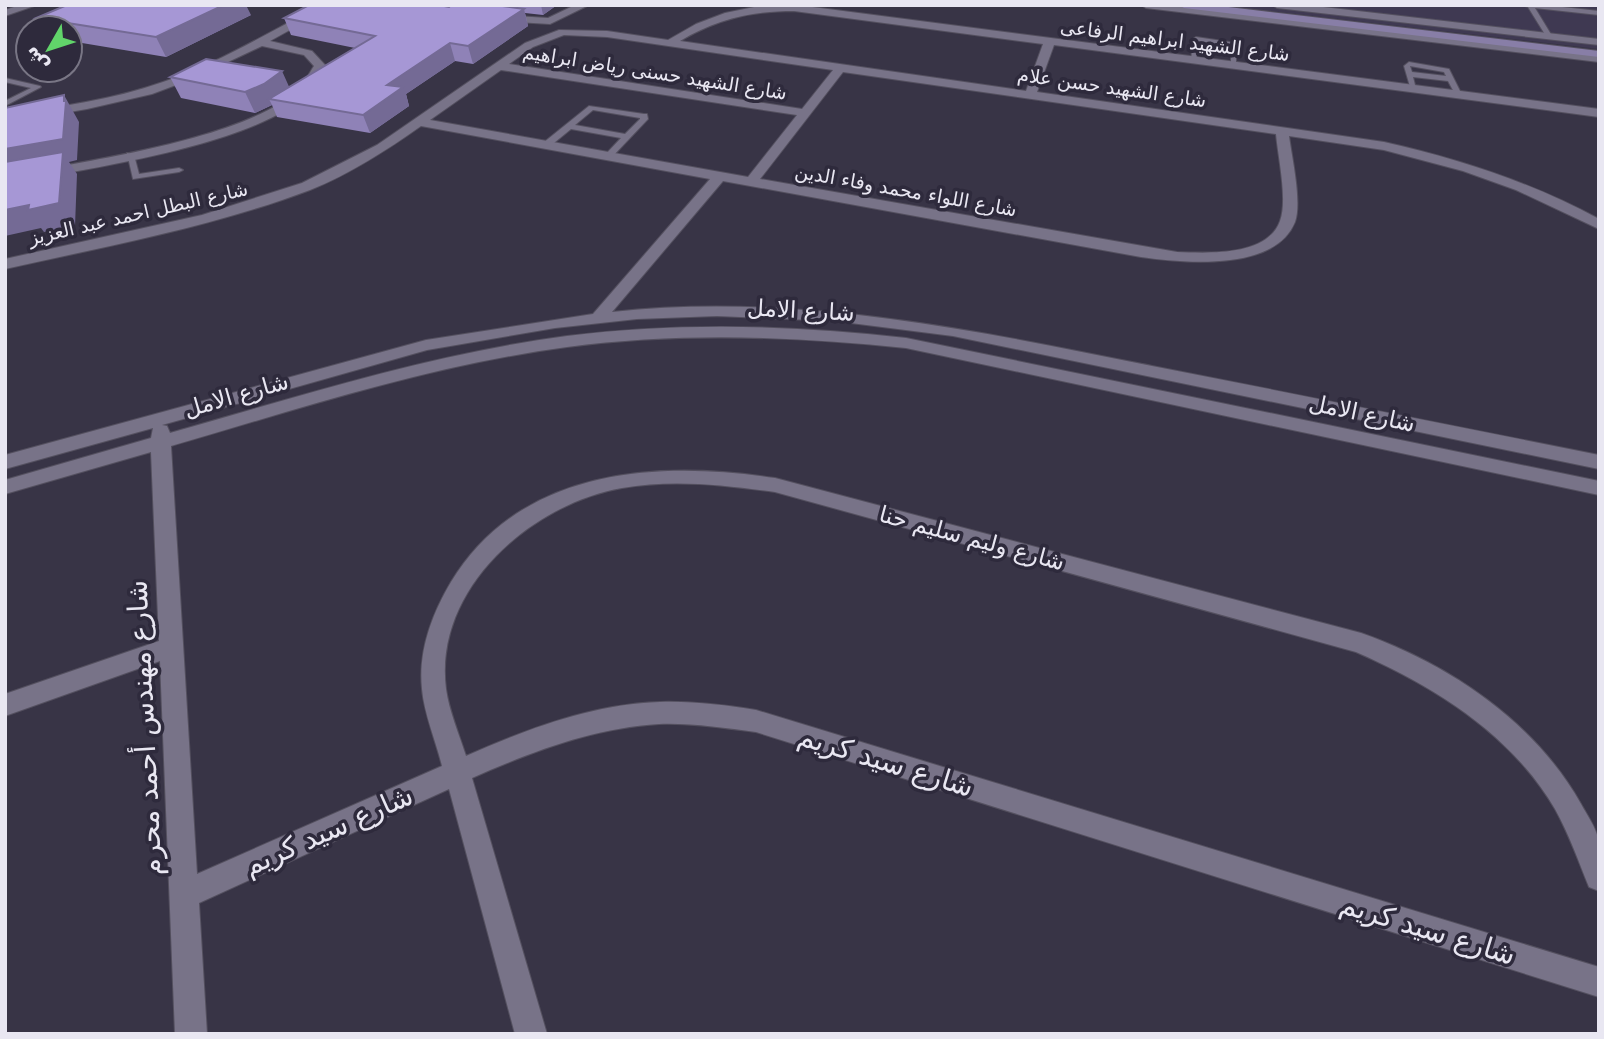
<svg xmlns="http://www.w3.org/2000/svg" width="1604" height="1039" viewBox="0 0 1604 1039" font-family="'DejaVu Sans',Cairo,sans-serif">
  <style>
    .built { fill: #3f3952 }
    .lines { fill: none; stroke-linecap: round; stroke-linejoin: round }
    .lane-casing { stroke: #54505f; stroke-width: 2 }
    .street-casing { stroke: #54505f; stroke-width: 2 }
    .secondary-casing { stroke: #54505f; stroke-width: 2 }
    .lane { fill: #787388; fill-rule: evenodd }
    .street { fill: #787388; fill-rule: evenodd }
    .secondary { fill: #887ea7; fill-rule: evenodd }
    .wall { fill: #8f82b7 }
    .shaded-wall { fill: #746a95 }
    .building { fill: #a697d5; stroke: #746a95; stroke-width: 2 }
    .labels { text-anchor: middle; stroke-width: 7; stroke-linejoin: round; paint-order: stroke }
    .far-street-label { font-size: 19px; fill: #e9e7f2; stroke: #2e2a3c }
    .street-label { font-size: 23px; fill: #e9e7f2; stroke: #2e2a3c }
    .near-street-label { font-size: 28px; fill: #e9e7f2; stroke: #2e2a3c }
  </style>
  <rect width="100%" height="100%" fill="#383446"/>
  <path class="built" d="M1219,5h380v44z"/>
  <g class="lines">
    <g class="lane-casing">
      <path id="lane" d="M1522,5h22l55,6v4l-64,-7 17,28 -3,2 -3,-2 -18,-29z
        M1196,37l40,6v23l-5,-1v-11l-33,-5 -2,11 -5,1 2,-22zM1199,41l32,5v4l-33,-5z
        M1409,62l40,7 13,26 -6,1 -8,-15 -35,-4 3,12 -5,1 -7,-24zM1410,66l34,6 2,4 -34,-4z
        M5,78l35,8 1,1 -36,19v-5l26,-13 -26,-6z
        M589,106l55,8h3l1,5 -37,39 -7,-2 17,-18 -50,-9 -22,18h-6v-4zM593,110l47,8v1l-15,15 -50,-9z
        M127,153l7,2 5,19 40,-6 4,2 -4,2 -46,7z"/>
    </g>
    <g class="street-casing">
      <path id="street" d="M20,5h17l-32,11v-6z
        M322,5h13l-65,36 42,10 14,15c-6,8 -11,20 -18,27 -52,53 -228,77 -303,91v-8c74,-14 241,-36 294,-87 6,-6 10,-16 15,-23l-10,-11 -42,-9 -70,33 -40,15 -65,15 -82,14v-8c53,-8 107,-15 158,-33 56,-19 106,-50 159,-77z
        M575,5h14l-39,19 -50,-3 -5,-3 5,-3 48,3z
        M797,5l802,104v8l-545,-72 -17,47 347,50c75,17 147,40 215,77v10l-83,-39 -53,-19 -79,-21 -95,-14c3,22 13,66 6,86 -20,50 -112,41 -154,35l-418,-76 -111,131c183,-20 362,18 540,54 149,29 298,59 447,89v14l-646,-133 -118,-15 -118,-5 -80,3 -82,9 -128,22 -265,75 5,1 3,7c130,-37 262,-79 397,-97 113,-14 226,-11 339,2l693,143v14l-693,-147c-113,-12 -226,-16 -339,-1 -135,18 -266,61 -396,99l26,428 245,-108c-6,-25 -18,-52 -20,-77 -4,-38 10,-75 29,-107 69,-114 206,-122 324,-104l586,155c88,31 174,89 220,171 6,11 14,22 17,34 4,16 1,37 1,53l-10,-4c-11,-27 -20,-53 -34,-78 -44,-75 -121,-123 -199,-157l-581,-160c-51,-7 -102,-13 -153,-4 -91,16 -189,101 -176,201 3,22 13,45 20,67 61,-27 127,-52 194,-54 33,-1 64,3 96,8l843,257v30l-843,-265c-32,-4 -64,-9 -97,-8 -66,4 -128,28 -187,54l75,256h-32l-66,-245 -250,114 8,131h-32l-15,-373 -155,55v-22l154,-53 -8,-189 -146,42v-14l146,-42 2,-10 -148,41v-14l421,-115 167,-26 117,-135 -289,-53c-34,24 -71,48 -111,64 -98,37 -203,56 -305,79v-10l197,-44 100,-32 75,-38 148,-102 34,-13 48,1 61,9 28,-16 29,-11 34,-7zM794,11l249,33 -17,47 -346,-50c37,-22 72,-30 114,-30zM564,35l43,2 226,33 -31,39 -293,-45 24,-17zM501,70l296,45 -49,62 -318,-57zM843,72l433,62c2,23 12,66 4,87 -13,36 -73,32 -103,31l-417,-73z
        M1141,5h33l425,51v6l-453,-54z
        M1272,5h34l293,34v6l-322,-37z"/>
    </g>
    <g class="secondary-casing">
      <path id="secondary" d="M1179,5h33l387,46v6l-415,-49z"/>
    </g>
    <use href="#lane" class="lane"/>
    <use href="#street" class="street"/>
    <use href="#secondary" class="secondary"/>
  </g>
  <path class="wall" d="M451,5h106l-14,10 -18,-2 3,13 -55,38 -18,-3 -49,33 3,12 -39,27 -93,-16 -5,-12 -17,8 -74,-15 -11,-21 119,10 66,-39 -64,-13 -7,-17 165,-11z
    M251,15l-85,42 -96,-16v-13h-28l-6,-10z"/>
  <path class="shaded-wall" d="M224,5h22l5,10 -85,42 -10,-20z
    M541,5h16l-14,10z
    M524,9l4,17 -55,38 -5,-18z
    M450,43l5,18 -49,33 3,12 -39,27 -7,-18 24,-30z
    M282,71l9,20 -22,8 3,6 -17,8 -10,-21z
    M64,95l15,27 -2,38 -8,2 8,12 -2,52 -31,6 -3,-4 -36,8v-87l59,-48z"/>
  <path class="building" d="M67,5h157l-68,32 -120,-19z
    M309,5h130l10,2 2,-2h44l29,4 -56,37 -18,-3 -63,42 16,2 -40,28 -94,-16 106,-63 -91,-18z
    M206,59l76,12 -18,13 -19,8 -75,-15z
    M64,95v6h2l-3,38 -58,10v-41z
    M63,152l-4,51 -31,7 1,-5 -24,5v-48z"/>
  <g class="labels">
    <g class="far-street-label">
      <text transform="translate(1175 40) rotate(7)" y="7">شارع الشهيد ابراهيم الرفاعى</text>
      <text transform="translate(655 72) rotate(9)" y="7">شارع الشهيد حسنى رياض ابراهيم</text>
      <text transform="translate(1112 87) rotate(8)" y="7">شارع الشهيد حسن علام</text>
      <text transform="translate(906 190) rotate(10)" y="7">شارع اللواء محمد وفاء الدين</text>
      <text transform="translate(138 213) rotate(-13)" y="7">شارع البطل احمد عبد العزيز</text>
    </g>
    <g class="street-label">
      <text transform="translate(801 310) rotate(3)" y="8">شارع الامل</text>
      <text transform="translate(236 395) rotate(-16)" y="8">شارع الامل</text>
      <text transform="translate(1362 413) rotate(12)" y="8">شارع الامل</text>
      <text transform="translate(972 538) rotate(15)" y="8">شارع وليم سليم حنا</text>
    </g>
    <g class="near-street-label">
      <text transform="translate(144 728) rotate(-93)" y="10">شارع مهندس أحمد محرم</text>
      <text transform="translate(886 761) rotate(17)" y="10">شارع سيد كريم</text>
      <text transform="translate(328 830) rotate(-24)" y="10">شارع سيد كريم</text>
      <text transform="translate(1428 929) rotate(17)" y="10">شارع سيد كريم</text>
    </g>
  </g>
  <rect width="1604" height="1039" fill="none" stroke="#e9e7f2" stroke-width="14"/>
  <g transform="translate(49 49) rotate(231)"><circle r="33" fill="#2e2a3c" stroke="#797685" stroke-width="2"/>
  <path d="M0-5L12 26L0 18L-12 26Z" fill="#61d46a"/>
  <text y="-10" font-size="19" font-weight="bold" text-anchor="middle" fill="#e9e7f2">ش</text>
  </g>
</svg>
